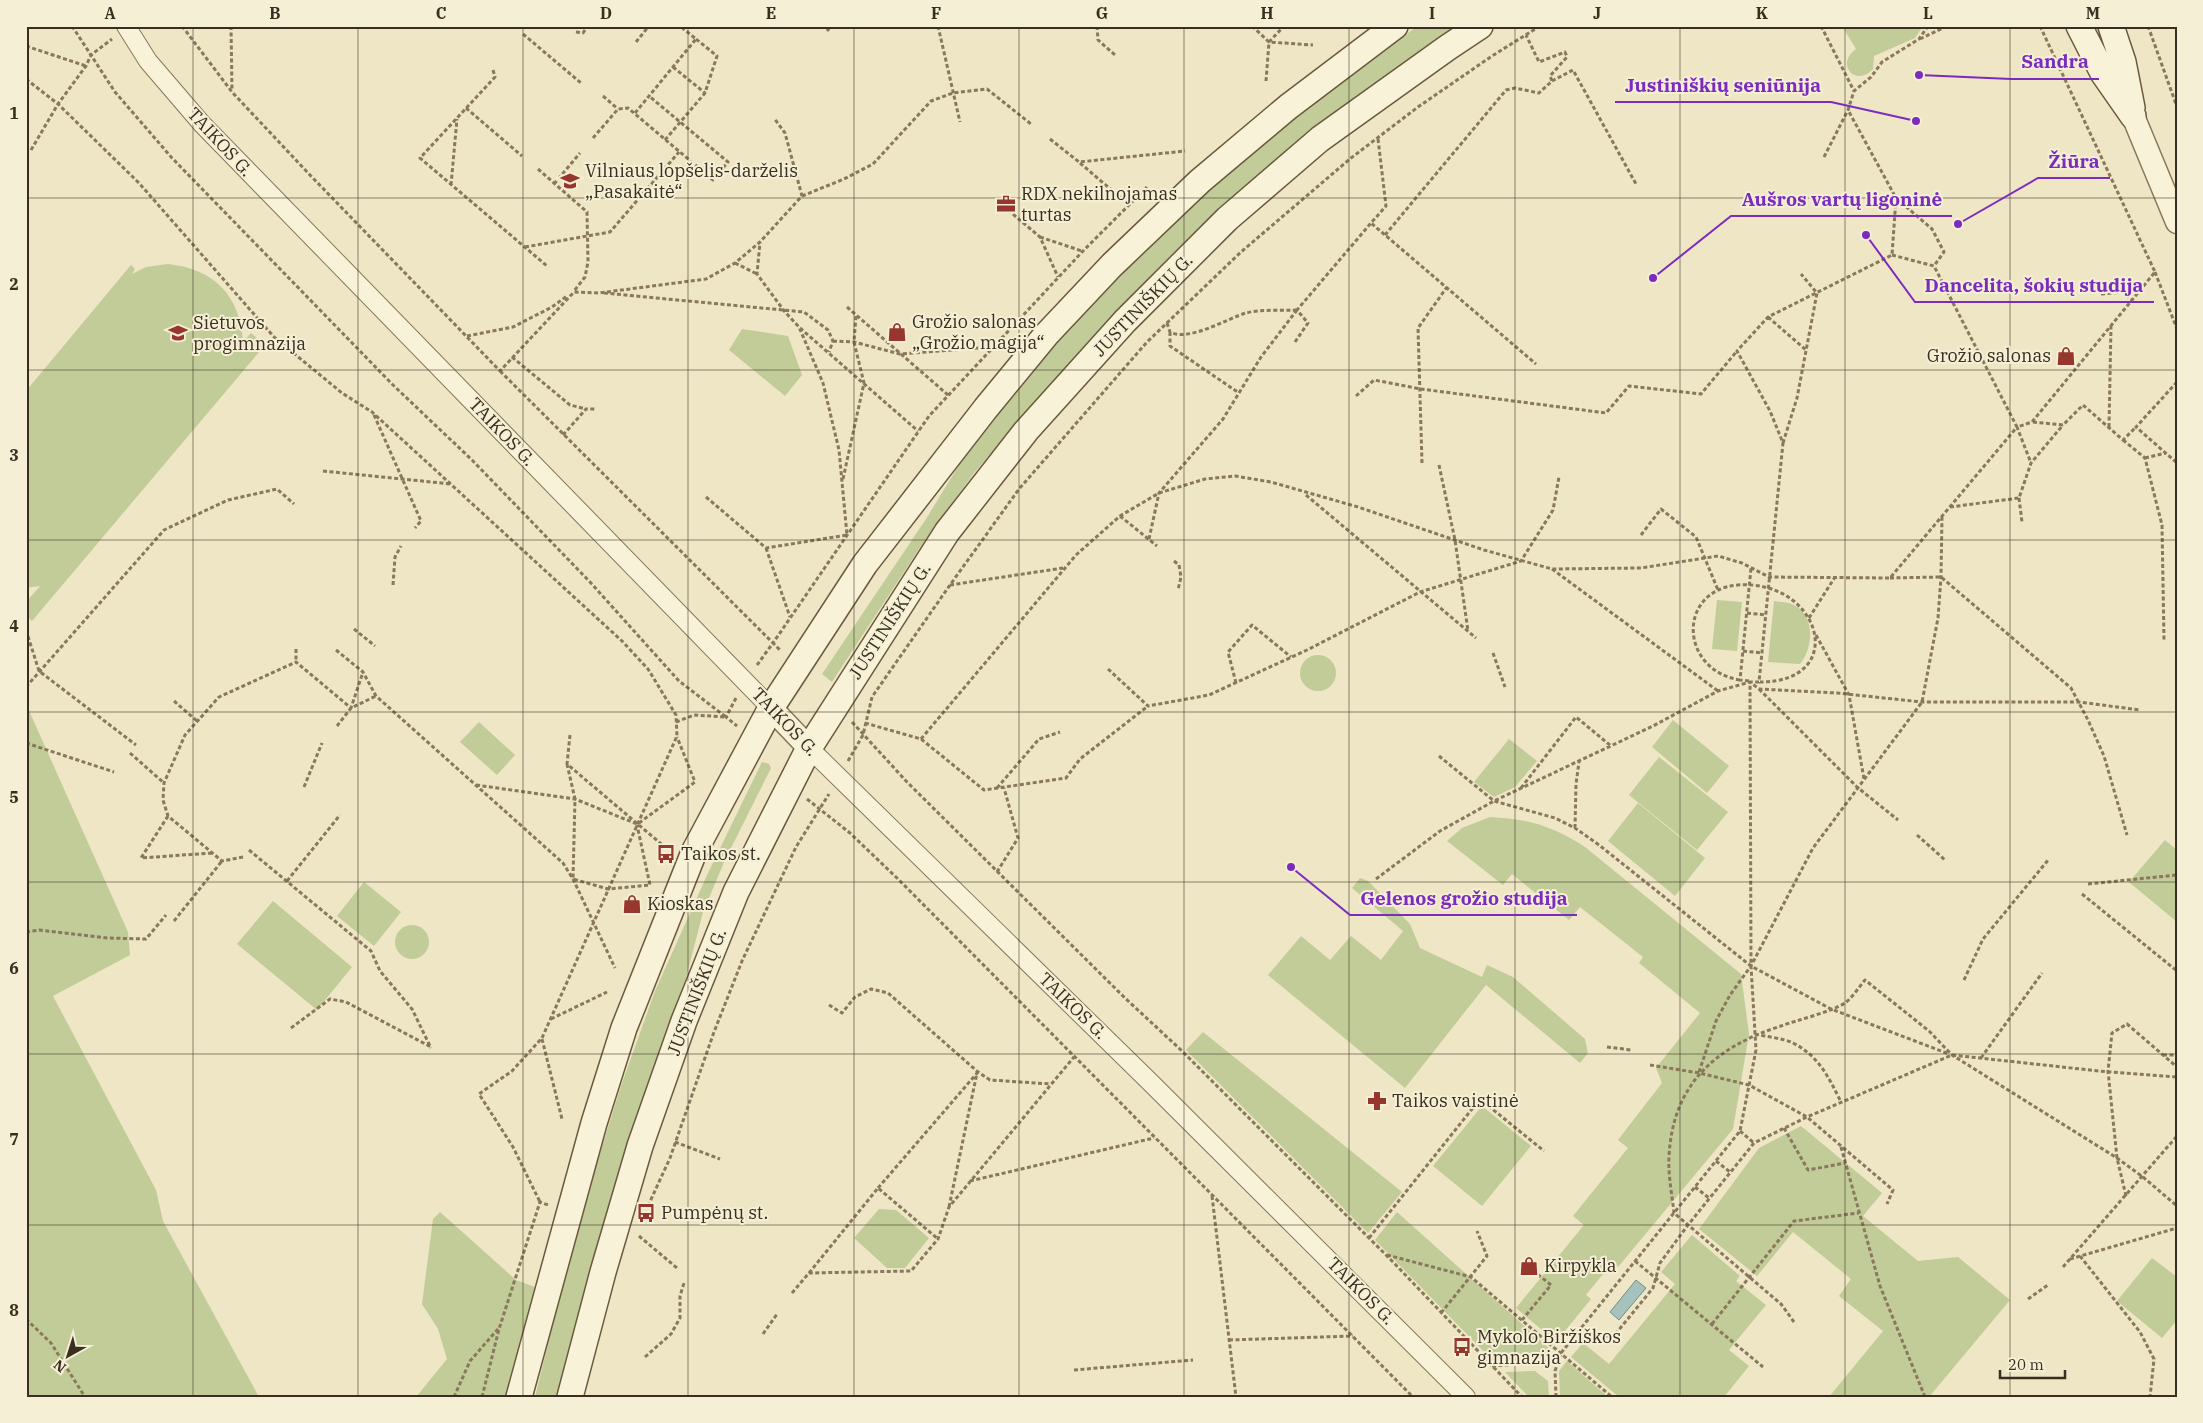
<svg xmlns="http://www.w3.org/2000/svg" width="2203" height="1423" viewBox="0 0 2203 1423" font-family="'IBM Plex Serif',serif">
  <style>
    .green { fill: #c1cc99 }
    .water { fill: #a7c1bc; stroke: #6d908a }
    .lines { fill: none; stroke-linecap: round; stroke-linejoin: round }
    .minor-casing { stroke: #89785b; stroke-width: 20 }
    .tertiary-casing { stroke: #89785b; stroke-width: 25 }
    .secondary-casing { stroke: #6b593e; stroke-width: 28 }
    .path { stroke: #89785b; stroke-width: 3; stroke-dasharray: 4 2.5; stroke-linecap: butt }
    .minor { stroke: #f8f2d8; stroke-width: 18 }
    .tertiary { stroke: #f8f2d8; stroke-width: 22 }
    .secondary { stroke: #f8f2d8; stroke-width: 25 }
    .grid { fill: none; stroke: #392e1f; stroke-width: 1; stroke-opacity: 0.55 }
    .labels { text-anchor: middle; stroke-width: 4; stroke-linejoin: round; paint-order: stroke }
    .street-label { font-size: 18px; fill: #392e1f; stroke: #f5efd5 }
    .poi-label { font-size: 18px; fill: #392e1f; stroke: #f5efd5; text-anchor: start }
    .leader { fill: none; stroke: #7b2cbf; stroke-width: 2 }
    .callout-dot { fill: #7b2cbf; stroke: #f5efd5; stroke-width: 2 }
    .callout-label { font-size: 19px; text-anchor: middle; font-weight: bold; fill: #7b2cbf; stroke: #f5efd5; stroke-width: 4; stroke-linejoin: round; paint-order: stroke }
    .neatline { fill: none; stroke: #392e1f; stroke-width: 2 }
    .grid-label { font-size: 16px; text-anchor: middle; font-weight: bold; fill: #392e1f }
  </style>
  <rect width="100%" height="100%" fill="#eee6c5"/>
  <path class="green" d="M1418,26h40l-140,99 -112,96 -74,74 -84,92 -74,86 -55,76 -87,133 -10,-8 104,-155 63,-103 121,-133 88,-85 138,-115z
    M1923,26l-8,12 -41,18 -1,13c-18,19 -38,-5 -17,-20l-14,-23z
    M168,264c46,5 72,31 75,78l8,-9 14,12 -233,276 -6,-5v-14l14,-16 -14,2v-197l105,-126 4,4 -3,5 14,-7z
    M742,329l46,7 14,39 -17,21 -56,-46z
    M1717,600l25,2 -5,49 -25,-2z
    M1774,601c6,1 14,1 20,4 22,12 19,43 6,59l-32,-2z
    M1300 673a18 18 0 1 1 36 0a18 18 0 1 1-36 0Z
    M26,704l102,228 2,23 -77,41 103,194 7,31 96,176h-233z
    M1673,720l56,46 -22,27 -55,-46z
    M479,722l36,33 -18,20 -37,-33z
    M1509,739l28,22 -22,26 -21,10 -20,-15z
    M1659,757l69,55 -31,38 -68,-55z
    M762,762l7,2 2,4 -46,92 -22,52 -17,66 -61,175 -64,244h-26l42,-171 44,-140 34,-95 53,-118z
    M1638,803l67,55 -30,38 -67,-55z
    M1490,817c39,2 62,9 95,30l156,127 8,60 -16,95 -115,138 -6,-4 -26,32 5,4 -35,43 -40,-34 68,-83 -11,-9 55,-68 -10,-8 44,-57 -6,-15 44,-55 -61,-50 4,-6 -63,-50 -11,13 -57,-46 -9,11 -56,-44 15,-13z
    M2165,840l12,10v72l-48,-40z
    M1360,878l8,3 42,43 10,24 62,29 5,-12 26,12 72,62 3,14 -8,10 -94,-78 -81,103 -137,-113 33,-39 29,24 21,-24 30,24 22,-29 -51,-43z
    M364,882l37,30 -27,34 -37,-30z
    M273,901l79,66 -35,43 -80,-66z
    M395 942a17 17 0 1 1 34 0a17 17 0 1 1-34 0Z
    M1203,1032l199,160 -34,41 -182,-183z
    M1482,1106l49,40 -49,60 -49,-40z
    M1801,1126l81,67 -19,23 55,45 40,-4 52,43 -81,97h-100l54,-66 -44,-35 12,-17 -58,-47 -36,44 -58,-47 60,-81z
    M879,1209l17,1 33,28 -24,30h-18l-33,-30z
    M440,1212l76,68 19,7 -27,110h-92l31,-38 -9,-30 -16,-25 11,-85z
    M1397,1212l154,138 -7,7 -52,3 -117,-120z
    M1692,1235l48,41 -4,5 30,24 -37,45 20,16 -25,31h-105l-48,-40 12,-14 26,21 66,-80 -14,-12z
    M2152,1258l25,19v43l-15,18 -45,-37z
    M1567,1361l41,36h-48l-1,-26z
    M1535,1371l13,10 1,16h-20l-24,-25z"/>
  <path class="water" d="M1636,1280l10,8 -27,32 -9,-8z"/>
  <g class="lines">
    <g class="minor-casing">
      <path id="minor" d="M126,26l22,35 54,63 569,584
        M809,748l341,334 316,315"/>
    </g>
    <g class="tertiary-casing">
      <path id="tertiary" d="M2133,116l44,106
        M771,708l38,40"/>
    </g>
    <g class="secondary-casing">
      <path id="secondary" d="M2079,26l24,47 30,43
        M2111,26l12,36 9,46
        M519,1397l75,-274 30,-95 70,-176 77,-144 94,-144 121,-156 60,-73 66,-70 88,-84 88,-74 107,-81
        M570,1397l33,-125 37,-126 44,-125 52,-129 73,-144 138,-216 79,-101 99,-110 102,-102 93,-80 127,-91 33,-22"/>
    </g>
    <path class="path" d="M72,26l43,66 57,66 221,227 79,75 118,122 89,99 47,36
      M182,26l50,66 77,82 191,197 74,-79 25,1 107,-14 29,-16 25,-21 42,-46 -17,-63 -11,-15
      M231,26l1,65
      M938,26l22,96
      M1097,26l1,14 17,15
      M1252,26l17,16 44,3
      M1821,26l33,65
      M2148,26l29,81
      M827,31l4,-5
      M576,32l7,1 5,-7
      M523,34l58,49
      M1920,39l27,-13
      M636,42l13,-16
      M26,46l60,20
      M673,67l32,26
      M493,70l2,7 -75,81 127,108
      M26,79l32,25 81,79 135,154 68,56 30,19 250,229 26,28 28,46 1,21 -135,302 -30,33 -33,23 34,53 27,55
      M1266,81l3,-39 15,-16
      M1552,81l21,-11 63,114
      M603,96l15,13
      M466,108l56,48
      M635,113l61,-74 -16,-13
      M593,138l25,-29 10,-1 85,72 15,-18 -79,-66
      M1050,139l29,23 106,-11
      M1378,139l8,67 -15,17 165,141
      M665,140l40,-47 12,-37 -21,-17
      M31,150l27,-46 28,-38 5,-11 21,-16
      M1824,157l24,-47 6,-19 17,-14 11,-15 37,-23 9,-13
      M1080,163l49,42
      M538,169l49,43 1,50 -3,15 -11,14
      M554,184l26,-31
      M451,185l6,-66
      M802,196l42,-17 29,-15 58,-63 22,-8 34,-4 44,35
      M1896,198l36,31 12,23 -10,14
      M1008,210l32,27 18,40
      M1385,235l121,-145 9,-2 24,5 13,-12 -2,-5 17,-19 -2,-5 -26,10 -13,-27
      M1040,237l42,14
      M525,247l85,-15 69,-80
      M1892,255l42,11 83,161 15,-5 123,-150 -115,-246
      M735,263l22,11
      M2155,272l22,57
      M604,293l200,19 24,18 5,11 -4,11
      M2101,294l22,-2 9,8
      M847,307l101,88
      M1768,317l38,33
      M1167,323l3,9c19,10 56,-13 76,-19 15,-4 34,-2 50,-3
      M800,328l118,103
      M1170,332v14l69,47
      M467,336l46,-9 39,-20 15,-11
      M833,341l21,1 46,12 92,-7
      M1295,342l13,-19 -11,-13 74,-87
      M512,357l58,48 16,4
      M500,371l273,272 156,-227 154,-165 64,-64
      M2177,382l-41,45 41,36
      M1356,396l18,-16 47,9 185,24 23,-27 72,8 36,-43
      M374,415l47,106 -6,7
      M2033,422l30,3 20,-20 40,35 13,-13
      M2109,427l2,-101
      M563,435l23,-26h9
      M2123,440l22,18 17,67 2,115
      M1783,443l14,-45 20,-105 -16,-19
      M2145,458l21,-5
      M1422,463l-4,-135 29,-41
      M1439,465l16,75 13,91
      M323,471l128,13
      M843,479l21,-96 -10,-41 2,-26
      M1306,495l170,143
      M706,497l60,51 81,-13 -8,-85 -16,-67 -24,-56 -14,-15 -28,-38 3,-32
      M2019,498l3,24
      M1950,507l69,-9 12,-35 32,-38
      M1120,516l37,30
      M1641,535l20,-26 35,28 22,53
      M1149,539l10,-46 64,-74 38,-62 36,-47
      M766,548l24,69
      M1174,561l5,4 2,12 -3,13
      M1552,569l166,122
      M1890,578l51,-1 130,111 17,32 16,36 23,79
      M393,585l2,-28 6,-11
      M950,585l113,-17
      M1747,613l19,2
      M1809,618l26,-41
      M354,629l21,17
      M26,630l13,41 97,74
      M1816,635l33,60 15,84
      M296,649v13
      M336,650l27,22 13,24 187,167 10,16 42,89
      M1743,651l19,2
      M1493,653l12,34
      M757,665l16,-22 8,8
      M1108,669l40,37 61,-11 98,-45 113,-58 101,-31 32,-51 6,-33
      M1740,680c-61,-10 -63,-90 -2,-95 83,-6 112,97 22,97
      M1749,681l-9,-1 11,-112
      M1236,683l-8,-31 24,-27 39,32
      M26,687l138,-157 64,-30 49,-11 17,15
      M1759,689l98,98 41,33
      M736,698l-10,19 11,9
      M174,701l23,20
      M676,722l18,-7 31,2
      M852,722l55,60 219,217 55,51 213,213 128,134
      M865,723l56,16 63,51 82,-12 14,-19 68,-53
      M337,726l14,-18 25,-12
      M570,735l-3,29 99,84
      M921,739l155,-184 44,-39 39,-23 46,-14 30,-3 36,6 87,25 126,43 68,19 89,-1 77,-12 24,7 27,14 121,1 127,-151 14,36
      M26,743l88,29
      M130,753l34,30
      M1439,756l55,45 61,17 20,10 24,17 152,121 80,43 118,45
      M848,761l15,-26 9,-38 78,-112 69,-96 128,-147 94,-90 110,-94 67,-51 74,-51 48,-30
      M567,764l8,35 -2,80 35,10 42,-4 -13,-60
      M476,785l99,14 62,25
      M304,787l18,-44
      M997,788l42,-49 21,-7
      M1521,788l55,-71 35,29
      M807,799l43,34 48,46 515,518
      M168,816l-27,42 71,-5
      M639,823l56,-41 -18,-45
      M1575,828l1,-44 3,-22
      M1917,835l28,25
      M249,850l122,101 9,20 32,38 19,39
      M243,857l-21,4 -54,-45 -5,-16 1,-17 21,-48 34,-38 77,-35 55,46 12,-36
      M997,872l21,-34 -14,-50
      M1376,879l64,-48 54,-30 159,-75 65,-35 32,-9 9,7 78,4 85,9h157l61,8
      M287,881l53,-66
      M2088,884l89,-9
      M2082,894l95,77
      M174,921l48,-60
      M26,932l13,-2 68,8 39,1 20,-24
      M1964,980l19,-41 66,-80
      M829,1005l13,8 13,-16 16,-8 17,4 90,79 12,8 61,4
      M551,1019l56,-27
      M291,1028l39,-29 16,3 85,45
      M1755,1034c12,3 28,4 38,9 26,13 36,35 48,59
      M542,1039l20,80
      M1607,1047l24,3
      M2163,1055h14
      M1981,1058l61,-85
      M1650,1065l49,8 50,12 58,32 86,73 -6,14
      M1699,1072l17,-51 14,-26 21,-29 62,-118 109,-146 16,-84 3,-41 1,-60
      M1784,1128l24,42 37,-7
      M1740,1131l14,12
      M675,1142l45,17
      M1841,1147l39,139 45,111
      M1716,1161l14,11
      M970,1181l184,-43
      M1695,1187l14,11
      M878,1188l100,-116
      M1212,1196l24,201
      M2126,1196l-9,-38 -9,-87 4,-38 15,-9 50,43
      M648,1206l22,-48 44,-126 28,-71 54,-114 33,-53
      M949,1207l28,-134
      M639,1236l38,32
      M1369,1238l111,-139 64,52
      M1387,1255l84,22 141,120
      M2080,1256l60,76 14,27 -4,38
      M2070,1259l107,-31
      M1635,1261l128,106
      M2063,1267l114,-131
      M809,1273l69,-85 60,51
      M792,1293l17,-20 102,-2 27,-32 11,-32 125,-150
      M2028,1299l20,-14
      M1441,1313l46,-57 -10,-25
      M26,1319l25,24 34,54
      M1522,1320l29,-35 -15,-12
      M1794,1322l-13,-18 -107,-91c-2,-18 -6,-38 -5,-57 4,-72 46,-109 112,-130 16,-6 50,-14 64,-23 7,-5 14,-16 20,-23l64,51 23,24 165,103 26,19 34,29
      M1712,1324l82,-103 65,-8
      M1578,1332l35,5 40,-49 7,-25 28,-38 66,-82 53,-26 145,-62 147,16 78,6
      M763,1334l14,-20
      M1229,1340l124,-4
      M645,1357l26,-23 9,-16v-22l4,-13
      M1492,1366l52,-4 17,-9 179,-222 16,-81 -5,-84 -1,-284h9l24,-239 -13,-32 -33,-60 31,-34 124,-62 4,-57 -48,-88
      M1074,1370l119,-10
      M454,1397l16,-36 28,-32
      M482,1397l17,-68 41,-127 8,3
      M1103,1397l1,-1
      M1556,1397l-1,-26 6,-18"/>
    <use href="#minor" class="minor"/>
    <use href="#tertiary" class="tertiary"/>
    <use href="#secondary" class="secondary"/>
  </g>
  <path class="grid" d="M193,26v1371M358,26v1371M523,26v1371M688,26v1371M854,26v1371M1019,26v1371M1184,26v1371M1349,26v1371M1515,26v1371M1680,26v1371M1845,26v1371M2010,26v1371M26,198h2151M26,370h2151M26,540h2151M26,712h2151M26,882h2151M26,1054h2151M26,1225h2151"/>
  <defs>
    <g id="school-bare" transform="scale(1.5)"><path d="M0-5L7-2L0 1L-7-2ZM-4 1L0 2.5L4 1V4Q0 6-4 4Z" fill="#97362c" stroke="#f5efd5" stroke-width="2.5" paint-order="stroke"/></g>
    <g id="office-bare" transform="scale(1.5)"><path d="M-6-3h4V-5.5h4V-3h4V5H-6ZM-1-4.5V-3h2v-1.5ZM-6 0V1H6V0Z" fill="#97362c" stroke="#f5efd5" stroke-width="2.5" paint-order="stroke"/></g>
    <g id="shop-bare" transform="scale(1.5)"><path d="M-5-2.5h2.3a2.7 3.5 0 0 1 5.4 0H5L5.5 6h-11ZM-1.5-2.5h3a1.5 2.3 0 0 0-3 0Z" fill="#97362c" stroke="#f5efd5" stroke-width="2.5" paint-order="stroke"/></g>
    <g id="bus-bare" transform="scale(1.5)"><path d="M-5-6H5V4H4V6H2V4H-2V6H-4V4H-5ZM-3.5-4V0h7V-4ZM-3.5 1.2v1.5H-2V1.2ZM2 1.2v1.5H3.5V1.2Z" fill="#97362c" stroke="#f5efd5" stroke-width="2.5" paint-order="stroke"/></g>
    <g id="pharmacy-bare" transform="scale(1.5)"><path d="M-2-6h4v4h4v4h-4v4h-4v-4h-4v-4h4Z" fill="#97362c" stroke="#f5efd5" stroke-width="2.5" paint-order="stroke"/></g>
  </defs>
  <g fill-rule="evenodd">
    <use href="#school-bare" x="570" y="181"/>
    <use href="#office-bare" x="1006" y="204"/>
    <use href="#shop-bare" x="897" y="332"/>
    <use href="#school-bare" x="178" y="333"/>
    <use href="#shop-bare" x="2066" y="356"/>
    <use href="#bus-bare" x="666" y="854"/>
    <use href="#shop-bare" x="632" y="904"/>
    <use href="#pharmacy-bare" x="1377" y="1101"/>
    <use href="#bus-bare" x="646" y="1213"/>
    <use href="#shop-bare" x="1529" y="1266"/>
    <use href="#bus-bare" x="1462" y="1347"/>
  </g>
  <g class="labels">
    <g class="street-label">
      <text transform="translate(220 142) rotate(47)" y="6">TAIKOS G.</text>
      <text transform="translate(1143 305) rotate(-46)" y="6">JUSTINIŠKIŲ G.</text>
      <text transform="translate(502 432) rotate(46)" y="6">TAIKOS G.</text>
      <text transform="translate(890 621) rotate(-57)" y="6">JUSTINIŠKIŲ G.</text>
      <text transform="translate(785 722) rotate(46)" y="6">TAIKOS G.</text>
      <text transform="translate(697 992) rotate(-69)" y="6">JUSTINIŠKIŲ G.</text>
      <text transform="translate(1073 1006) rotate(44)" y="6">TAIKOS G.</text>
      <text transform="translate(1361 1291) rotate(45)" y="6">TAIKOS G.</text>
    </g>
    <g class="poi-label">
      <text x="585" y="177">Vilniaus lopšelis-darželis<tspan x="585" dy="21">„Pasakaitė“</tspan></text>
      <text x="1021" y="200">RDX nekilnojamas<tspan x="1021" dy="21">turtas</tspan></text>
      <text x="912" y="328">Grožio salonas<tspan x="912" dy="21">„Grožio magija“</tspan></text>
      <text x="193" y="329">Sietuvos<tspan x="193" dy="21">progimnazija</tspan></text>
      <text x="2051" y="362" text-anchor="end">Grožio salonas</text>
      <text x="681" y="860">Taikos st.</text>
      <text x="647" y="910">Kioskas</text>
      <text x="1392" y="1107">Taikos vaistinė</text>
      <text x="661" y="1219">Pumpėnų st.</text>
      <text x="1544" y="1272">Kirpykla</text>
      <text x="1477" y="1343">Mykolo Biržiškos<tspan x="1477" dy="21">gimnazija</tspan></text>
    </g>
  </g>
  <path class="leader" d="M1919 75L2011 79H2099M1916 121L1831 102H1615M1958 224L2038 178H2110M1653 278L1731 216H1952M1866 235L1915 302H2154M1291 867L1350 915H1577"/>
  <g class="callout-dot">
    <circle cx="1919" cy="75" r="5"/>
    <circle cx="1916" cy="121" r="5"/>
    <circle cx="1958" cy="224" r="5"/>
    <circle cx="1653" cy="278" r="5"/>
    <circle cx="1866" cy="235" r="5"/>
    <circle cx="1291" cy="867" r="5"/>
  </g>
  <g class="callout-label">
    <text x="2055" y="68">Sandra</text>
    <text x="1723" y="92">Justiniškių seniūnija</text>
    <text x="2074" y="168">Žiūra</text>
    <text x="1842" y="206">Aušros vartų ligoninė</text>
    <text x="2034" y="292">Dancelita, šokių studija</text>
    <text x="1464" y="905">Gelenos grožio studija</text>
  </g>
  <rect width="2203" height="1423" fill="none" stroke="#f5efd5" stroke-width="55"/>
  <g transform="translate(68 1356) rotate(219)" stroke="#f5efd5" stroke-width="4" paint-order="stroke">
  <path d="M0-4L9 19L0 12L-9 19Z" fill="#392e1f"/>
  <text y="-8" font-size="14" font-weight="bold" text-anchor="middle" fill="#392e1f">N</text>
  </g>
  <path d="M2000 1370v8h65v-8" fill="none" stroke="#392e1f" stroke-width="2.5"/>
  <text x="2008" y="1370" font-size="15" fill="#392e1f" stroke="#f5efd5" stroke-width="4" paint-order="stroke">20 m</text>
  <rect x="28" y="28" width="2148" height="1368" class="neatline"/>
  <g class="grid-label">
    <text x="110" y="19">A</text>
    <text x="275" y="19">B</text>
    <text x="441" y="19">C</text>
    <text x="606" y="19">D</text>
    <text x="771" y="19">E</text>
    <text x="936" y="19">F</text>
    <text x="1102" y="19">G</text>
    <text x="1267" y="19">H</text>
    <text x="1432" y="19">I</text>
    <text x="1597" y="19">J</text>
    <text x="1762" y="19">K</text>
    <text x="1928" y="19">L</text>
    <text x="2093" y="19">M</text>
    <text x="14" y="119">1</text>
    <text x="14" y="290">2</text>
    <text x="14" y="461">3</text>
    <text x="14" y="632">4</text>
    <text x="14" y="803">5</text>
    <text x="14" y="974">6</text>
    <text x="14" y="1145">7</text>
    <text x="14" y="1316">8</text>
  </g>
</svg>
